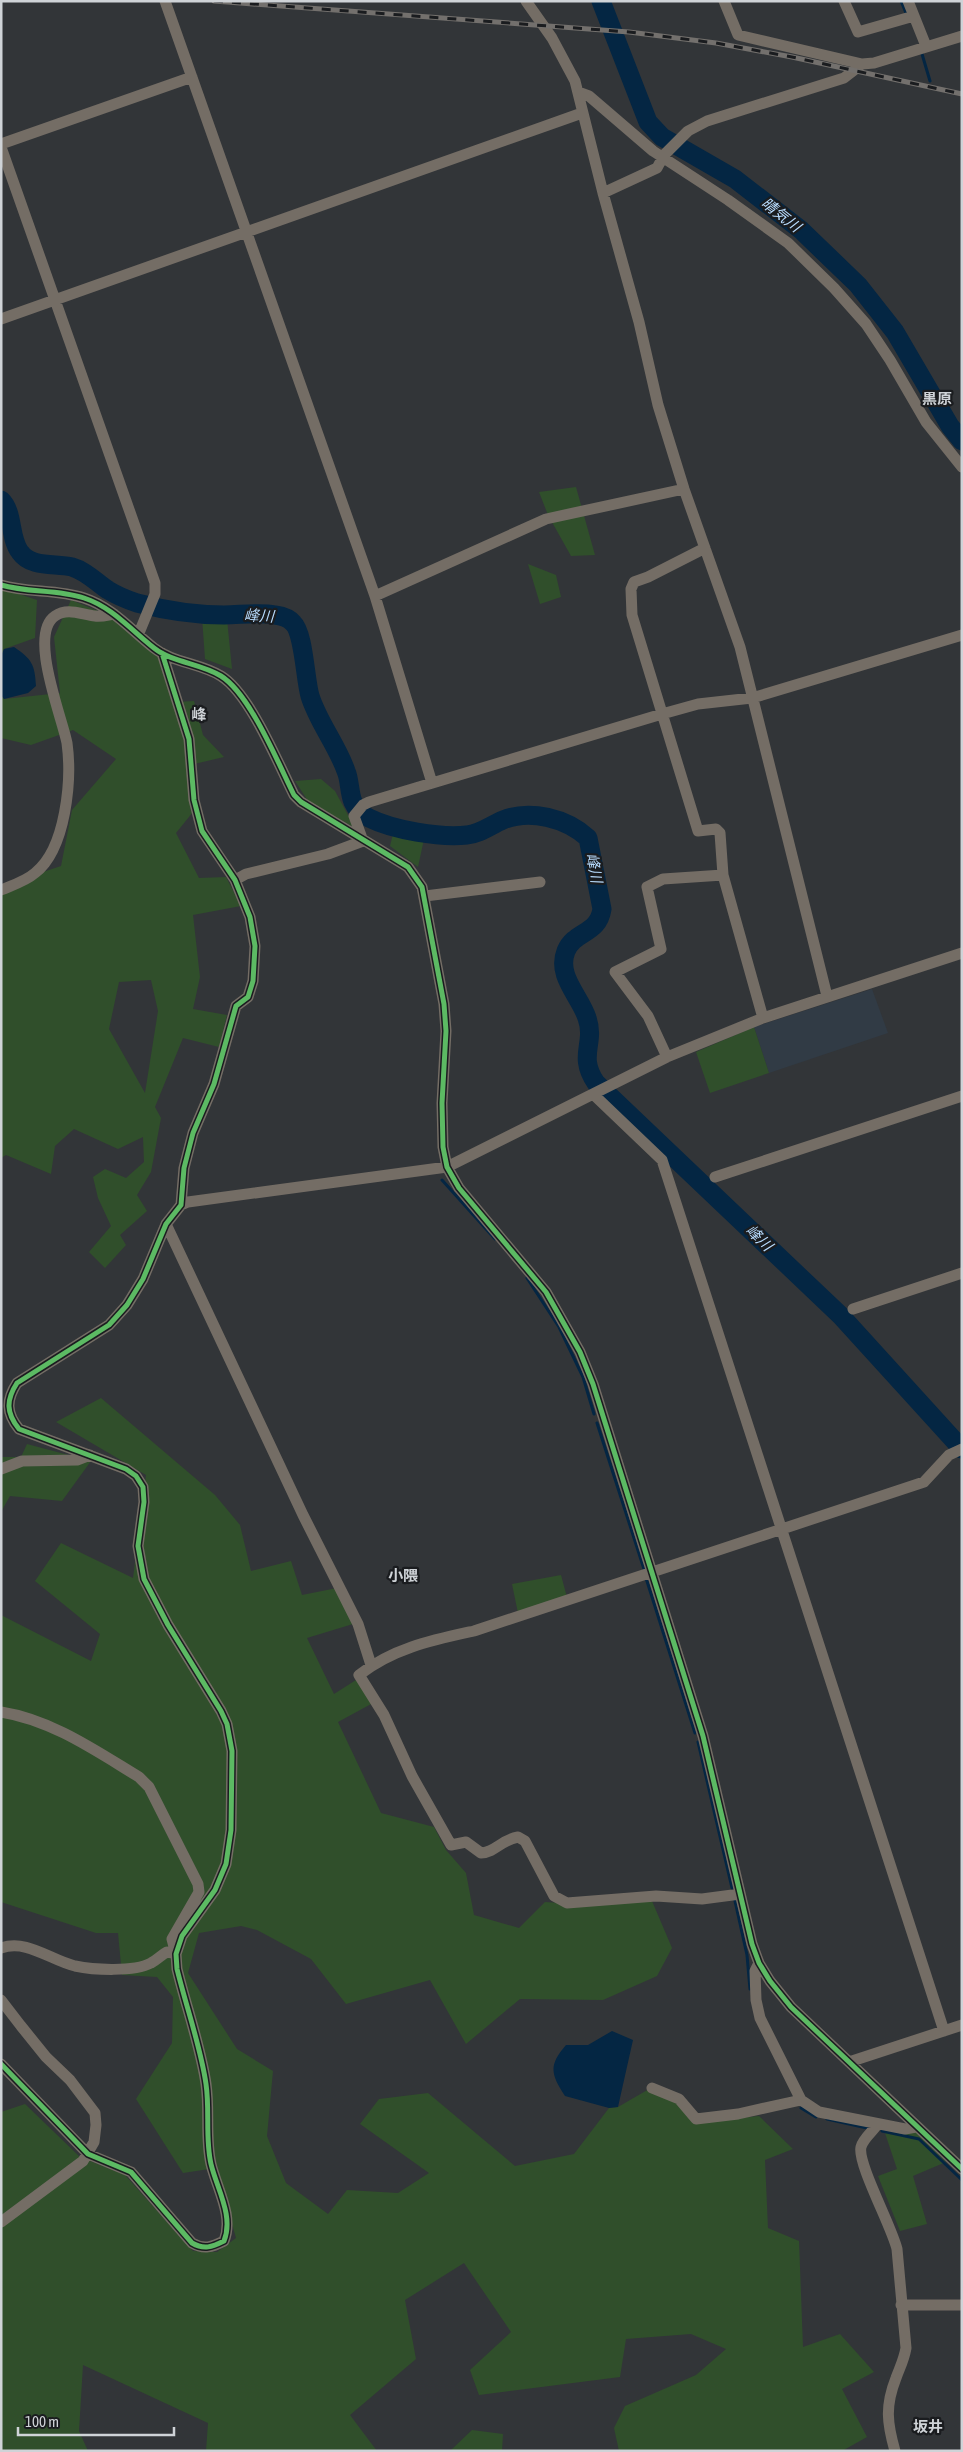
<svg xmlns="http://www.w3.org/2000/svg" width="963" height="2452" viewBox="0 0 963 2452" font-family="'Asap Condensed','Noto Sans JP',sans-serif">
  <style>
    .built { fill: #313b45 }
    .green { fill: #304f2b; fill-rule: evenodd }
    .water { fill: #042643 }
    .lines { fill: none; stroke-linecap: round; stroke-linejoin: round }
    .stream { stroke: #042643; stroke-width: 3 }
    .river { stroke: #042643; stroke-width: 19 }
    .minor { stroke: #746d65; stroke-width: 11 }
    .rail-casing { stroke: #73706d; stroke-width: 5 }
    .rail { stroke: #1a1c1f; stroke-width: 3; stroke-dasharray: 9; stroke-linecap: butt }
    .cycleway-casing { stroke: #1a1c1f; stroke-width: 8 }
    .cycleway { stroke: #5cba63; stroke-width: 5 }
    .labels { text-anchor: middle; stroke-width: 4.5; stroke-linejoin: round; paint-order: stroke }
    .water-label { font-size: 15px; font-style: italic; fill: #b8dcfe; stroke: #1a1c1f }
    .neighbourhood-label { font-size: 15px; font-weight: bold; fill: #cfd3d7; stroke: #1a1c1f }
  </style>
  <rect width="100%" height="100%" fill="#323538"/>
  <path class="built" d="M872,989l16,44 -119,40 -15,-46z"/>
  <path class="green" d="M576,487l19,68 -24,1 -23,-41 -9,-23z
    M528,564l28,11 5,22 -21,7z
    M1,588l36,12 -2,38 -31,11 -3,7z
    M71,600l47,19 41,38 16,45 19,-1 9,34 21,22 -34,8 3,47 -17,21 23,45 27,-1 15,29 -48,9 7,62 -7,32 34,6 -8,32 -36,-9 -28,69 6,11 -10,54 -14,23 10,16 -27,24 6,10 -21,23 -16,-16 22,-26 -13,-28 -5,-21 12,-8 21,9 18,-16 -1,-25 -25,12 -44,-20 -19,17 -4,28 -45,-19 -5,3v-272l60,-20 11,-56 44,-51 -43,-29 -42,15 -30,-7v-43l3,4 56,-6 -6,-56zM151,980l7,31 -13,82 -36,-64 10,-47z
    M202,617l25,2 5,50 -27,-10z
    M321,779l14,12 20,37 -47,-27 -13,-20z
    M394,830l30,9 -6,28 -28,-21z
    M754,1027l15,46 -59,20 -14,-41z
    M101,1398l114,97 25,30 11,46 40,-10 11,34 35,-7 16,36 -46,14 27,56 22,-14 17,23 -35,19 43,91 53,14 12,23 20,23 8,42 45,13 26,-26 45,3 62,-4 20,47 -15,28 -54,24 -83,-1 -54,45 -36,-64 -84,24 -35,-45 -54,-29 -16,-4 -42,7 -11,40 49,76 36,22 -6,65 19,47 42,31 19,-24 51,3 31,-20 -69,-49 19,-25 49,-6 87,73 59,-12 35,-46 9,-1 38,-22 45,37 58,-6 34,33 -28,11 3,68 31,13 4,106 37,-13 34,38 -32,17 25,48 -25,14h-223l-5,-23 11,-22 71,-31 30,-26 -35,-15 -65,5 -6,38 -141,18 -9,-25 41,-38 -47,-69 -59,37 11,59 -66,56 27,36h-171l2,-28 -125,-58 -4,66 9,20h-87v-339l24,-8 55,53 45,18 68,76 24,1 19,-14 -20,-70 -33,5 -47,-74 36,-56 1,-46 -16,-20 -35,-2 -4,-42h-22l-95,-31v-287l90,46 9,-27 -65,-53 26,-38 72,35 13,-103 -90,-53z
    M27,1444l64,17 -29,40 -52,-5 -9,16v-55h20z
    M561,1575l7,26 -49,17 -7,-34z
    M882,2124l28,2 36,36 -33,14 14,48 -27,7 -22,-55 19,-7z
    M472,2430l31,4 -1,17h-52z"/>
  <path class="water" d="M14,647c18,12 21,18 22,39l-8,7 -24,6 -3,-4v-39l3,-7z
    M612,2031l21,9 -15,67 -9,1 -44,-12c-14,-22 -17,-30 1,-51h22z"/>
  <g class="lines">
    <path class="stream" d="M901,1l5,12
      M922,54l8,27
      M442,1180l53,59
      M527,1278l32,49 24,50 11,37
      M597,1423l47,146
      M646,1578l49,155
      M698,1742l34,146
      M735,1901l12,54 3,34
      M801,2108l15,9
      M827,2119l40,9
      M882,2131l37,8 43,41"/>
    <path class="river" d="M601,1l47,121 14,15 73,42 66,51 57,55 37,47 55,94 12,15
      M1,500c13,12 8,38 19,52 11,16 35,11 52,15 14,4 24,15 36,23 8,5 20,10 29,13 27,7 59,12 87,12 16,0 35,-3 51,0 7,1 14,3 18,8 11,10 12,56 17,73 8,26 27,49 36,75 4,9 3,21 7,31 3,7 10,13 16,16 24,12 71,20 98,17 13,-1 24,-10 36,-15 27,-11 63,-2 85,18l14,71c-4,26 -27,21 -36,42 -10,25 14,45 21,67 9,26 -10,37 9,65l245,233 121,133"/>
    <path class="minor" d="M165,1l210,595 57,187
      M526,1l26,37 23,43 28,112 36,129 19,83 26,84 56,158 87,349
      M724,1l14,34 124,29
      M844,1l14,31 56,-16
      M908,1l18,45
      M578,92l11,4 64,55 75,49 60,43 46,45 32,36 24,36 36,62 36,45
      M1,144l191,-67
      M1,147l154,436v11l-16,39
      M603,193l54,-25 7,-13 24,-24 19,-10 137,-43 18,-14 12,-1 88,-27
      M1,319l581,-206
      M705,548l-57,29 -14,5 -3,7 1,26 66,216 18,-2 4,4 3,42 40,143
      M1,585c27,8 56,4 83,13 28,9 47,32 70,50 19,15 46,15 67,28 29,18 57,87 73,119l7,7 107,65 14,20 22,117 2,27 -4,72 1,44 4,20 12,21 87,104 34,60 13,32 110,352 49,208 7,19 11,18 21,26 171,162
      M375,596l171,-77 138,-30
      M363,841l-9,-25 9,-11 6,-3 293,-88 36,-10 54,-6 210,-63
      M235,880l11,-6 82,-20 35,-13
      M1,890c12,-5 25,-9 34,-17 31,-24 37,-93 32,-130 -5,-26 -39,-109 -12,-127 13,-9 27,-1 40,0 6,1 13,-1 19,-2
      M425,896l115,-14
      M667,1057l-19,-41 -33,-44 46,-23 -14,-62 16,-8 60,-4
      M593,1094l69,66 282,871
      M715,1177l247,-81
      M181,1205l7,-3 259,-35 220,-110 96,-39 199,-65
      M166,1224l137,291 55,109 13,41
      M853,1309l109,-36
      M1,1469l21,-8 55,-1 13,-5
      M1,1712c51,8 95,39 138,65l10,10 49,97 1,8 -27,47 4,15 -9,-2c-6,3 -10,8 -16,11 -17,9 -57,7 -76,3 -25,-6 -48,-27 -74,-18
      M740,1894l-38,5 -46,-3 -89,7 -13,-7 -29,-55 -7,-4c-17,3 -22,15 -37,16l-15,-11 -15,3 -39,-69 -28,-61 -25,-40c34,-27 74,-35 115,-44l450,-149 25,-27 13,-6
      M759,1963l-4,8 1,29 4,18 41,82 18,12 86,17 11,-2
      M1,2000l20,26 25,31 24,23 25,33 1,12 -2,17 -11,19 -82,61
      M849,2062l113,-37
      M1,2064l87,90 43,18 61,71c12,7 20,4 32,-2 10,-25 -7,-52 -13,-77 -6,-26 -1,-53 -5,-80 -5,-36 -20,-78 -29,-115l-1,-15 6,-18 33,-46 11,-26 5,-34 1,-79 -5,-27 -6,-13 -53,-86 -24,-46 -6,-33 6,-44 -1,-15 -7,-11 -10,-7 -107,-40c-13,-16 -13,-29 -2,-46l92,-58 18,-20 16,-26 23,-55 15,-19 3,-37 9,-35 21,-49 22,-78 12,-9 5,-16 2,-35 -5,-29 -15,-37 -33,-49 -8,-31 -5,-61 -27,-86
      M652,2088l27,11 17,20 42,-5 63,-14
      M877,2125c-4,6 -14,14 -16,22 -4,16 31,80 36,102l9,99c-2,12 -6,19 -10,30 -11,28 -9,45 -1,73
      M901,2305h61"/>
    <g class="rail-casing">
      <path id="rail" d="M214,1l415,31 87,11 76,14 170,37"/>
    </g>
    <use href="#rail" class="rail"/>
    <g class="cycleway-casing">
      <path id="cycleway" d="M1,585c27,8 56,4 83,13 28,9 47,32 70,50 19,15 46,15 67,28 29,18 57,87 73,119l7,7 107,65 14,20 22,117 2,27 -4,72 1,44 4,20 12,21 87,104 34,60 13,32 110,352 49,208 7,19 11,18 21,26 171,162
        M1,2064l87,90 43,18 61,71c12,7 20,4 32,-2 10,-25 -7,-52 -13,-77 -6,-26 -1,-53 -5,-80 -5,-36 -20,-78 -29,-115l-1,-15 6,-18 33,-46 11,-26 5,-34 1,-79 -5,-27 -6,-13 -53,-86 -24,-46 -6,-33 6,-44 -1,-15 -7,-11 -10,-7 -107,-40c-13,-16 -13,-29 -2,-46l92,-58 18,-20 16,-26 23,-55 15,-19 3,-37 9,-35 21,-49 22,-78 12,-9 5,-16 2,-35 -5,-29 -15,-37 -33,-49 -8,-31 -5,-61 -27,-86"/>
    </g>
    <use href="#cycleway" class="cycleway"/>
  </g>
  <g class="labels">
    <g class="water-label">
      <text transform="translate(781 215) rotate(38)" y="5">晴気川</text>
      <text transform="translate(259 616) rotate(3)" y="5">峰川</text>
      <text transform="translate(594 868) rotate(79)" y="5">峰川</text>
      <text transform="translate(759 1238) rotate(44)" y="5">峰川</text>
    </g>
    <g class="neighbourhood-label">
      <text x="937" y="404">黒原</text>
      <text x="199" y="720">峰</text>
      <text x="403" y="1581">小隈</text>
      <text x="928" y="2432">坂井</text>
    </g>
  </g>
  <rect width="963" height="2452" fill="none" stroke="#cfd3d7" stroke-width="5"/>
  <path d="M18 2427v8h156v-8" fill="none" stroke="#cfd3d7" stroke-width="2.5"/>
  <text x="25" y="2427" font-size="15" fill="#cfd3d7" stroke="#1a1c1f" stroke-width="4" paint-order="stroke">100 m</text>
</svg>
